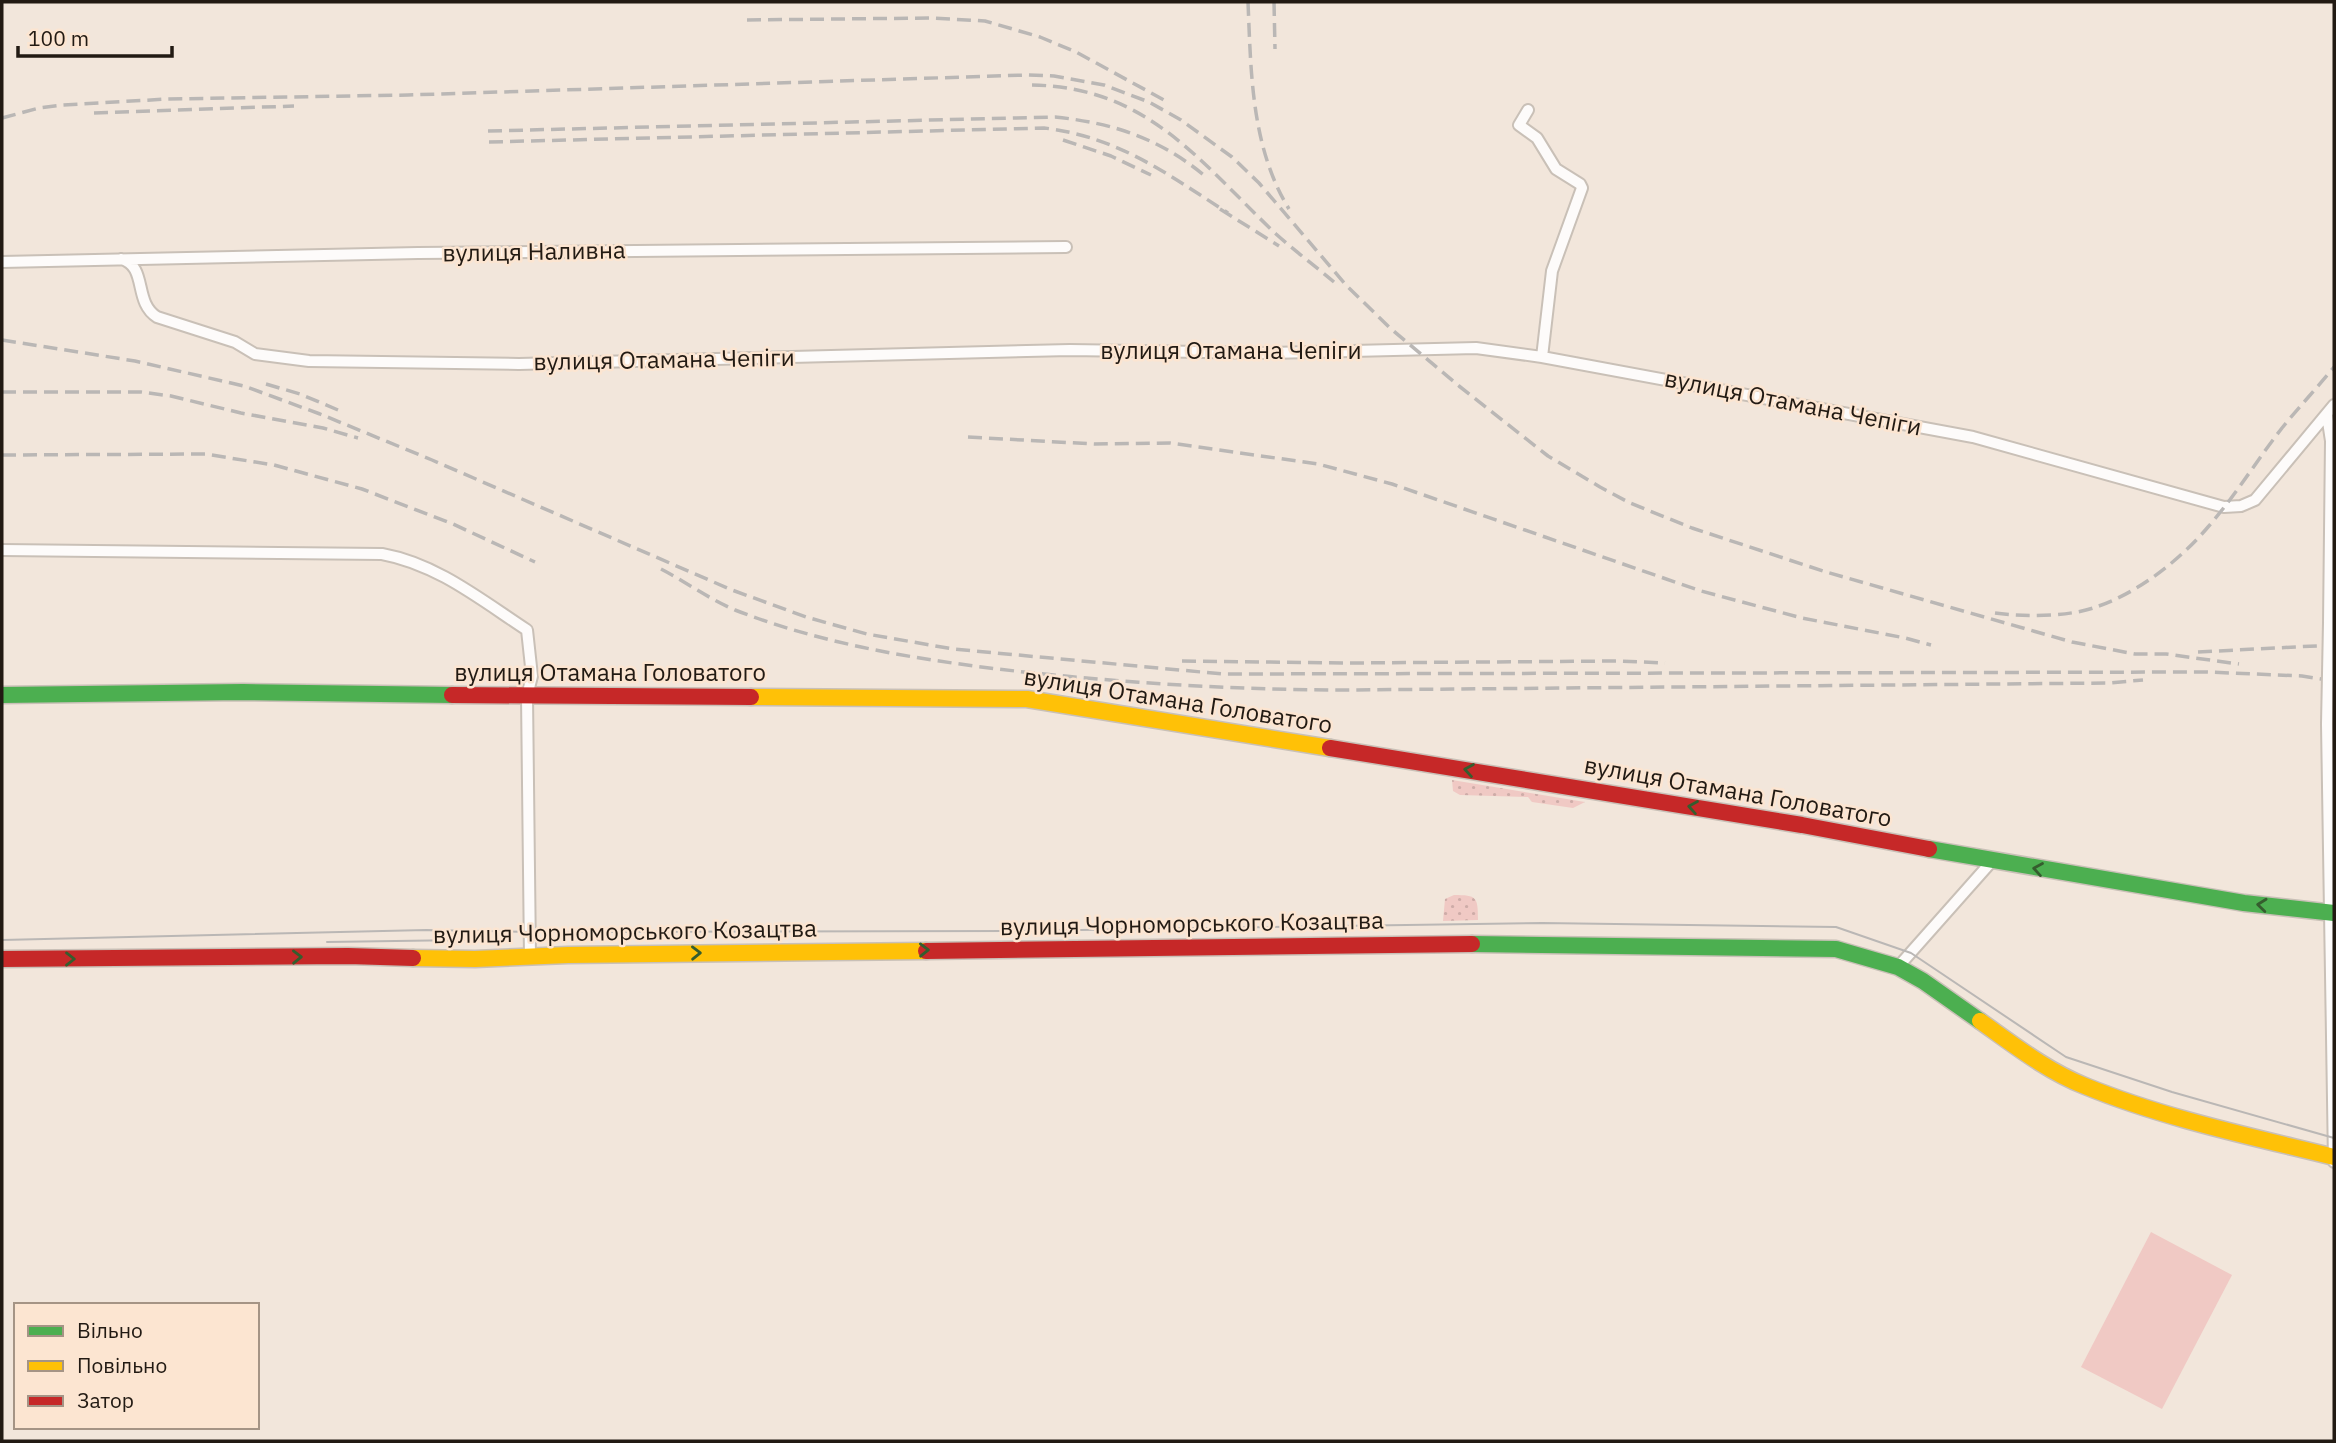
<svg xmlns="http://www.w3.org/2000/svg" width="2336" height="1443" viewBox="0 0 2336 1443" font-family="'IBM Plex Sans',sans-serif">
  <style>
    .grass { fill: url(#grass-dots) }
    .pitch { fill: #f0c9c4 }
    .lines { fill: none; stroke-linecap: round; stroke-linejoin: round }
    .street-casing { stroke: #c9c0b7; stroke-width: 14 }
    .fast-casing { stroke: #c9c0b7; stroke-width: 19 }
    .slow-casing { stroke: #c9c0b7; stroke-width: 19 }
    .jam-casing { stroke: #c9c0b7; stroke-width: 19 }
    .street { stroke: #fdfbfa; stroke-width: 10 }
    .fast { stroke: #4caf50; stroke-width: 16 }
    .slow { stroke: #ffc107; stroke-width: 16 }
    .jam { stroke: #c62828; stroke-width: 16 }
    .tram { stroke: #bab7b5; stroke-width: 2 }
    .rail { stroke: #bab7b5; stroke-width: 3.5; stroke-dasharray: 14 7; stroke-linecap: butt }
    .street-bridge-casing { stroke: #c9c0b7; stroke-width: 14; stroke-linecap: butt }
    .street-bridge { stroke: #fdfbfa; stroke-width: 10 }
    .oneway { stroke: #355d2e }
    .labels { text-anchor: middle; stroke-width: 5; stroke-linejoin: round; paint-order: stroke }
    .street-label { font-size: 24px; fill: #221a13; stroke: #fce5d1 }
  </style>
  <defs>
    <pattern id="grass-dots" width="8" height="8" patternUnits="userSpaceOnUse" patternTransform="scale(1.75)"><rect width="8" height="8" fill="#f0c9c4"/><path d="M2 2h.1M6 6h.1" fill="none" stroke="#ceaca8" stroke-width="1.8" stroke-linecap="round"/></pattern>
  </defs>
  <rect width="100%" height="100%" fill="#f2e6db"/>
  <path class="grass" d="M1452,780l133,22 -12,6 -41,-6 -4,-5 -68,-2 -7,-4z
    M1454,895c23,0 24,2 24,25l-35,1 2,-22z"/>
  <path class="pitch" d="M2151,1232l81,43 -70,134 -81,-42z"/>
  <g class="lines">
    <g class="street-casing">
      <path id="street" d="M1528,110l-9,15 18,13 19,31 24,15 2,4 -30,83 -10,86
        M121,259c27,7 12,43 36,58l78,25 20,12 54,7 210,3 551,-14 198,3 208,-5 66,9 431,80 251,70 17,-1 14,-6 79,-95
        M2,262l416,-9 648,-6
        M2327,415l4,26 -2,182
        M2,550l380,4c55,10 99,46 145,76l5,46 -5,20 3,261
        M2327,724l7,438
        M1898,967l94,-106"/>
    </g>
    <g class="fast-casing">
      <path id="fast" d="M2,695l241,-3 209,3
        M1929,849l315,54 90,10
        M1472,944l364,5 62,18 25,14 57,40"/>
    </g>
    <g class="slow-casing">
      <path id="slow" d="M751,697l276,2 303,49
        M413,958l62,1 93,-4 358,-4
        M1980,1021c34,24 67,50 105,65 78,32 168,51 249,71"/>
    </g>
    <g class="jam-casing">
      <path id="jam" d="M452,695l299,2
        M1330,748l472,77 127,24
        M926,951l546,-7
        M2,959l346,-3 65,2"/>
    </g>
    <use href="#street" class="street"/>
    <use href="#fast" class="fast"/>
    <use href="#slow" class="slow"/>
    <use href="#jam" class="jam"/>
    <path class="tram" d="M2,940l424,-10 105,2 481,-1 530,-8 294,4 75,26 155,104 106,35 162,46
      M327,942l137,-2"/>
    <path class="rail" d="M1248,2c3,70 3,145 41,207
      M1274,2l1,47
      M747,20l183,-2 55,3 55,16 36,15 88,48
      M1032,85c116,2 168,77 244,149 19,17 39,32 58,48
      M94,113l200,-7
      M2,118l37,-10 24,-3 104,-6 241,-4 619,-20 27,1 50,9 45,17 32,18 51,37 27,26 87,102 44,43 69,58 89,70 52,31 30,16 62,25 134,44 246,70 63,12h31l73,10
      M488,131l567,-14c58,6 104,21 150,59
      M1063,140l48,16 40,19
      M489,142l555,-14c75,9 123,46 184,85
      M1220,209l59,37
      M2,340l133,21 109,25 76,28 112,46 300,130 74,27 61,17 86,15 270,25 983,-2 96,4 32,5
      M266,384l34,10 38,16
      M2,392h139l30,4 70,17 82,15 35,10
      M968,437l126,7 76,-1 148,21 74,20 309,107 101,27 103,20 26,7
      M2,455l203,-1 69,11 88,24 91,35 82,38
      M661,569c25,13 48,30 74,41 90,35 185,50 280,61 111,12 222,19 334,19l759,-7 35,-3
      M1995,613c28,4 74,4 101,-6 42,-14 84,-47 112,-80 27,-31 49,-67 74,-99 17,-21 35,-40 52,-61
      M2198,652l136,-7
      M1182,661l167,2 268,-2 48,2"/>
    <g class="street-bridge-casing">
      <path id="street-bridge" d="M2327,724l2,-101"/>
    </g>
    <use href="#street-bridge" class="street-bridge"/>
  </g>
  <defs><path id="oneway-chevron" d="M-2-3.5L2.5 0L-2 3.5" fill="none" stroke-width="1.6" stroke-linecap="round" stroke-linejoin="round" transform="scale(1.75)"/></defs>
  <g class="oneway">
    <use href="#oneway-chevron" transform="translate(1469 770) rotate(-171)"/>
    <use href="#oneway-chevron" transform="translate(1693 807) rotate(-170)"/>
    <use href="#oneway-chevron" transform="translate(2038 869) rotate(-170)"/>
    <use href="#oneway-chevron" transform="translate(2262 905) rotate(-174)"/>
    <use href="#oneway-chevron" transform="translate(924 950) rotate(-1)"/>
    <use href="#oneway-chevron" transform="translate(696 953) rotate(-1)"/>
    <use href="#oneway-chevron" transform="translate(297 957) rotate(-1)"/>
    <use href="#oneway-chevron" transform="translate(70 959)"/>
  </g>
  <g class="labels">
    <g class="street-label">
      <text transform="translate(534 252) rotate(-1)" y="8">вулиця Наливна</text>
      <text x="1231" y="359">вулиця Отамана Чепіги</text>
      <text transform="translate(664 360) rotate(-1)" y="8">вулиця Отамана Чепіги</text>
      <text transform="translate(1793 403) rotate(11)" y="8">вулиця Отамана Чепіги</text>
      <text x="610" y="681">вулиця Отамана Головатого</text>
      <text transform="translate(1178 701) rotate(9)" y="8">вулиця Отамана Головатого</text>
      <text transform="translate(1738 792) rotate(10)" y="8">вулиця Отамана Головатого</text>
      <text transform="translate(1192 924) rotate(-1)" y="8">вулиця Чорноморського Козацтва</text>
      <text transform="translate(625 932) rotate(-1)" y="8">вулиця Чорноморського Козацтва</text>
    </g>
  </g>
  <rect width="2336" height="1443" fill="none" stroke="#221a13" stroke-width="7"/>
  <rect x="14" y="1303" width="245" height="126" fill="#fce5d1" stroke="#a59485" stroke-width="2"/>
  <rect x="28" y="1326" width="35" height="10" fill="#4caf50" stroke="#a59485" stroke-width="2"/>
  <text x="77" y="1338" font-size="21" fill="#221a13">Вільно</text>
  <rect x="28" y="1361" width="35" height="10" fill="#ffc107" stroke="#a59485" stroke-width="2"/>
  <text x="77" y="1373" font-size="21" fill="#221a13">Повільно</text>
  <rect x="28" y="1396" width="35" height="10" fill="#c62828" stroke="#a59485" stroke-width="2"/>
  <text x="77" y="1408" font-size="21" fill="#221a13">Затор</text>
  <path d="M18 46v10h154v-10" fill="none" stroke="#221a13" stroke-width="3.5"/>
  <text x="28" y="46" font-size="21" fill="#221a13" stroke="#fce5d1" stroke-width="5" paint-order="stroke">100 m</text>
</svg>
